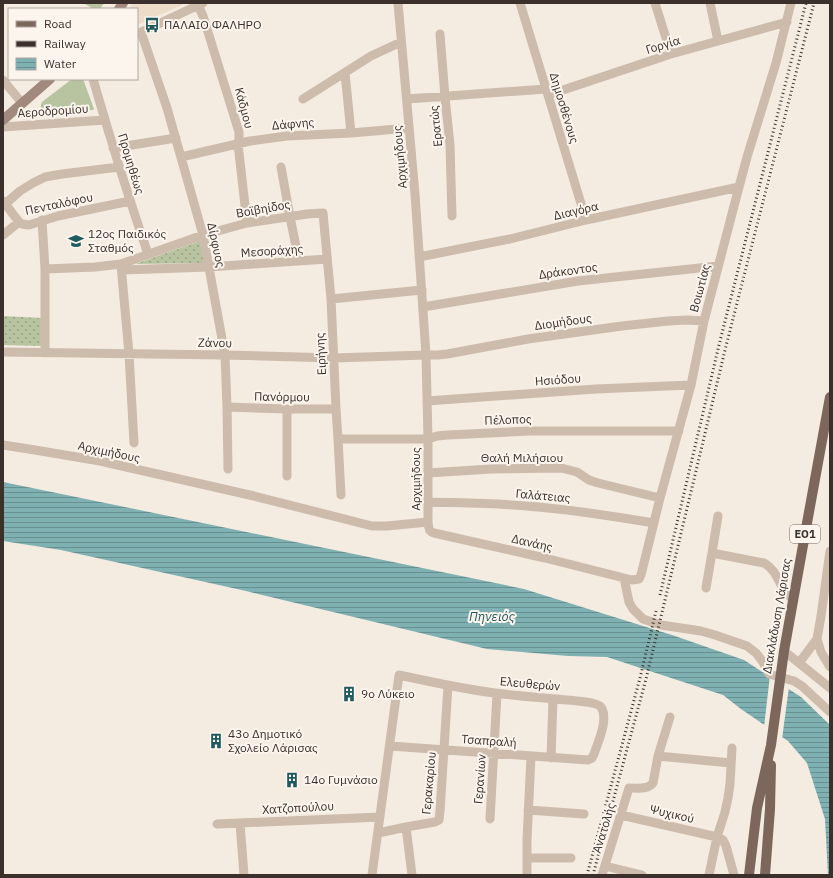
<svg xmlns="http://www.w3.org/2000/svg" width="833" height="878" viewBox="0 0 833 878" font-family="'IBM Plex Sans',sans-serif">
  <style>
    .grass { fill: #b8c4a0 }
    .park { fill: url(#park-dots) }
    .plaza { fill: #ecdcc8 }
    .water { fill: url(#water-rules) }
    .pier { fill: #f4ebe1 }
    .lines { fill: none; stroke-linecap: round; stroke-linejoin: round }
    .minor { stroke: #cdbbac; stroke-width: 9 }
    .secondary { stroke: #a18a7d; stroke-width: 10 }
    .primary { stroke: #7d675c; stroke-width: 10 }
    .rail { stroke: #3b302b; stroke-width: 3; stroke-dasharray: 1 3; stroke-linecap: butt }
    .labels { text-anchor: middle; stroke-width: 4; stroke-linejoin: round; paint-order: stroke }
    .shield { fill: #fbf5ee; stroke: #756b66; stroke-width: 1 }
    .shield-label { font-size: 11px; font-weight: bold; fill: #3b302b }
    .poi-label { font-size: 12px; fill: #3b302b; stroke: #fbf5ee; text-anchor: start }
    .street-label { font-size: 12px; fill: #3b302b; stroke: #fbf5ee }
    .water-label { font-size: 13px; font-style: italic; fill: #1f5a5e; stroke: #fbf5ee }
  </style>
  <defs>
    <pattern id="park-dots" width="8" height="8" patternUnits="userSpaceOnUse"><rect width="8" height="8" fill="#b8c4a0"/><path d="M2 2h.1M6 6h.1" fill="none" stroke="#97a083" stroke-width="1.8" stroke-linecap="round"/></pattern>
    <pattern id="water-rules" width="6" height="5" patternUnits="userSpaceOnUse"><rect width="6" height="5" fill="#7fb0b2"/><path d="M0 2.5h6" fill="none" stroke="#699091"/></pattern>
  </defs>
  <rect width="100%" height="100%" fill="#f4ebe1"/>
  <path class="grass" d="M83,3h21l-4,6h-6z
    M72,79h11l11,30 -1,1 -49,5c-4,-4 -4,-8 -2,-13z"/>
  <path class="park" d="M200,241l4,22 -68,1 2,-1z
    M3,316l39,2v28l-39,-1z"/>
  <path class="plaza" d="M133,3h49v2l-45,20v-16h-8z"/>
  <path class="water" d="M3,482l521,107 148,46 72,25 57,37 29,28v150h-2l-3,-56 -18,-56 -19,-22 -47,-32 -18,-14 -116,-38 -39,-1 -81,-7 -241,-58 -185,-41 -58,-9z"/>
  <path class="pier" d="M770,675l19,12 -7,52 -18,-12z"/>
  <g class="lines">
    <path class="minor" d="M197,3l6,13 36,116v6l-1,6 9,79
      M520,3l66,217
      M655,3l16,51
      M710,3l8,38
      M141,32l26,76 36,127 22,120 2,52 1,62
      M137,34l66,-31
      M440,34l5,63 5,48 2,71
      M345,73l6,60
      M93,79c17,59 35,117 55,175
      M3,80l19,23
      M548,95l123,-41 116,-32
      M303,99l68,-43 30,-14
      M407,99l139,-10
      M3,127l102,-7
      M113,148l63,-10
      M181,157l69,-16 37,-5 64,-3 58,-5
      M281,167l9,50 9,44
      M3,201l16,21 3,2 7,1 29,-9 72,-15
      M5,204l15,-13 13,-8 12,-6 17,-3 57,-7
      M42,220l3,49v84
      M3,235l16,-13
      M419,257l91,-18 76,-19 153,-33
      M121,265l8,89 5,89
      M45,269l50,-2 26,-3 82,-29 44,-12 60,-9 16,-1 8,86 5,110 2,30 3,56
      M122,270l87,-3 118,-8
      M331,299l91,-9
      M423,307l155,-26 140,-15
      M3,352l222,3 109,3 92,-3h12l9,-1 81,-15 94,-13 46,-5 19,-1 17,1
      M427,401l169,-12 95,-4
      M227,407l60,2h49
      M338,439h90l9,-3 11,-1 83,-4h148
      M3,445l26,4 71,12 154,35 118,30h15l41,-4v-83l-2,-84 -11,-161 -17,-191
      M428,473l63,-4 70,-1 16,4 12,8 9,3 62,15
      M287,476v-67
      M428,502c33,1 66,1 98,4 43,3 86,10 128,17
      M718,516l-6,37 52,10c12,7 13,16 20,27 2,4 5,6 9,9
      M428,522c1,6 0,9 6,11l111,25 87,22 7,-1 2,-4 19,-77 31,-113 13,-64 35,-134 8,-30 29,-94 15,-60
      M624,578l5,24 4,7 10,10 18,6 40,6 14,4 32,11 9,7 7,9 6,12 25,7 8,5 28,26
      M706,588l6,-35
      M817,639l4,13 9,15
      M784,651l15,12 18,-24 4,-23 9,-65
      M799,663l31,25
      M658,756l73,7
      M551,758l2,-59
      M528,810l56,4
      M621,815l96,22 6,3 3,6 8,29
      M490,819l7,-125
      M240,823l4,52
      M217,824l163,-7
      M406,827l6,48
      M378,833l28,-6 29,-5 4,-2 1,-9 8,-125
      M527,858h44
      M605,866l37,9
      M372,875l27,-200c32,7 64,14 96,18 21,3 41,4 61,6 8,1 41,2 45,8 8,12 -3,35 -7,47l-2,4 -4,2 -198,-14
      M527,875v-35l4,-84
      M602,875l27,-87c8,0 19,2 24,-5l5,-27 12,-39
      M709,875l8,-38 8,-25 3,-14 2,-14 2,-36"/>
    <path class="secondary" d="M119,9l4,-6
      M3,120l47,-41"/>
    <path class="primary" d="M749,875l8,-67 14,-63 13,-94 25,-139 21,-115
      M765,875l5,-66 1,-44"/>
    <path class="rail" d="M660,595l59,-250 87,-342
      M587,875l53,-197 16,-67
      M593,875l53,-196 80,-333 88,-343"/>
  </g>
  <defs>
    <g id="bus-bare" transform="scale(1.2)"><path d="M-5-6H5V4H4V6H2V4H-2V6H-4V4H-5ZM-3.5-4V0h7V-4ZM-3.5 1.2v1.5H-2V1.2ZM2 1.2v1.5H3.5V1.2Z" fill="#1f5a5e" stroke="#fbf5ee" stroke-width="2.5" paint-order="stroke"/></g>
    <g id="school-bare" transform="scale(1.2)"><path d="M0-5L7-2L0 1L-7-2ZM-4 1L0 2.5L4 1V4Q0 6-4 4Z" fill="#1f5a5e" stroke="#fbf5ee" stroke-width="2.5" paint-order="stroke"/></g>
    <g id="building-bare" transform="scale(1.2)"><path d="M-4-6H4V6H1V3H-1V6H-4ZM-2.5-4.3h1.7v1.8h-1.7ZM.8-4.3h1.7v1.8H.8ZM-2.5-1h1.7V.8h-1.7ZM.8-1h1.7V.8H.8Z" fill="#1f5a5e" stroke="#fbf5ee" stroke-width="2.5" paint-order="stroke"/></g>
  </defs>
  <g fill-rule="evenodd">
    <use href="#bus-bare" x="152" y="25"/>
    <use href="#school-bare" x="76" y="241"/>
    <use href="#building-bare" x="349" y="694"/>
    <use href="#building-bare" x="216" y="741"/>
    <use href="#building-bare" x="292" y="780"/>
  </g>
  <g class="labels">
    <rect class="shield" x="790" y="525" width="30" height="18" rx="3"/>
    <g class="shield-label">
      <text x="805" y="538">ΕΟ1</text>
    </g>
    <g class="poi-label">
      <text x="164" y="29">ΠΑΛΑΙΟ ΦΑΛΗΡΟ</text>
      <text x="88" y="238">12ος Παιδικός<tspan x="88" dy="14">Σταθμός</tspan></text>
      <text x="361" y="698">9ο Λύκειο</text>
      <text x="228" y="738">43ο Δημοτικό<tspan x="228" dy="14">Σχολείο Λάρισας</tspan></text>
      <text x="304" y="784">14ο Γυμνάσιο</text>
    </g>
    <g class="street-label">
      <text transform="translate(663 45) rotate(-17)" y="4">Γοργία</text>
      <text transform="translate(244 108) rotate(75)" y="4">Κάδμου</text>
      <text transform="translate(564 108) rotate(73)" y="4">Δημοσθένους</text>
      <text transform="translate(53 111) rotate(-4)" y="4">Αεροδρομίου</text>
      <text transform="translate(293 124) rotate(-5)" y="4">Δάφνης</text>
      <text transform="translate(436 126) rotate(-96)" y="4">Ερατώς</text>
      <text transform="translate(400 157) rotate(-95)" y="4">Αρχιμήδους</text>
      <text transform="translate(131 164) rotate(73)" y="4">Προμηθέως</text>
      <text transform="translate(59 204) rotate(-12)" y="4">Πενταλόφου</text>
      <text transform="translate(263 209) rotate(-10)" y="4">Βοϊβηίδος</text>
      <text transform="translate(576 211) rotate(-13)" y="4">Διαγόρα</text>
      <text transform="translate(216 245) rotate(78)" y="4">Δίρφυος</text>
      <text transform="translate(272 251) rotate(-4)" y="4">Μεσοράχης</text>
      <text transform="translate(568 271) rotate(-8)" y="4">Δράκοντος</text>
      <text transform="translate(700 288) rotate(-75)" y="4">Βοιωτίας</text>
      <text transform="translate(563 322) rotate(-8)" y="4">Διομήδους</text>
      <text transform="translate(215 343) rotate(1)" y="4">Ζάνου</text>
      <text transform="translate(321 354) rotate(-93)" y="4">Ειρήνης</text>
      <text transform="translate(558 380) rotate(-4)" y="4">Ησιόδου</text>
      <text transform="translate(282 397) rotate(1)" y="4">Πανόρμου</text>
      <text transform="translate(508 420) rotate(-2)" y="4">Πέλοπος</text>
      <text transform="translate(109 452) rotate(12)" y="4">Αρχιμήδους</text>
      <text x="522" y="462">Θαλή Μιλήσιου</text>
      <text transform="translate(416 479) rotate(-90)" y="4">Αρχιμήδους</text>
      <text transform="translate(543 496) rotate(5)" y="4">Γαλάτειας</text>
      <text transform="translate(532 543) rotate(13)" y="4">Δανάης</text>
      <text transform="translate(777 616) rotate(-80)" y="4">Διακλάδωση Λάρισας</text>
      <text transform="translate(530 684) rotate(5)" y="4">Ελευθερών</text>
      <text transform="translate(489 741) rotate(4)" y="4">Τσαπραλή</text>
      <text transform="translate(480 779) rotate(-86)" y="4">Γερανίων</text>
      <text transform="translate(429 783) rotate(-85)" y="4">Γερακαρίου</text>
      <text transform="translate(298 808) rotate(-3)" y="4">Χατζοπούλου</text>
      <text transform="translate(672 814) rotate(13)" y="4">Ψυχικού</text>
      <text transform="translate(604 828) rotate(-73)" y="4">Ανατολής</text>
    </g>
    <g class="water-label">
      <text x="492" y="621">Πηνειός</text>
    </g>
  </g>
  <rect width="833" height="878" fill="none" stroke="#3b302b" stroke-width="8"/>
  <rect x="8" y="8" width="130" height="72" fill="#fbf5ee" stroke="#aea6a0"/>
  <rect x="16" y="21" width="20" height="6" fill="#7d675c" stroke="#aea6a0"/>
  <text x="44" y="28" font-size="12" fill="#3b302b">Road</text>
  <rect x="16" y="41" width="20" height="6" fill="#3b302b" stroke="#aea6a0"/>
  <text x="44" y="48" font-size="12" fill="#3b302b">Railway</text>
  <rect x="16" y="58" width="20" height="12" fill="url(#water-rules)" stroke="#aea6a0"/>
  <text x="44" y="68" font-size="12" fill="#3b302b">Water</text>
</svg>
